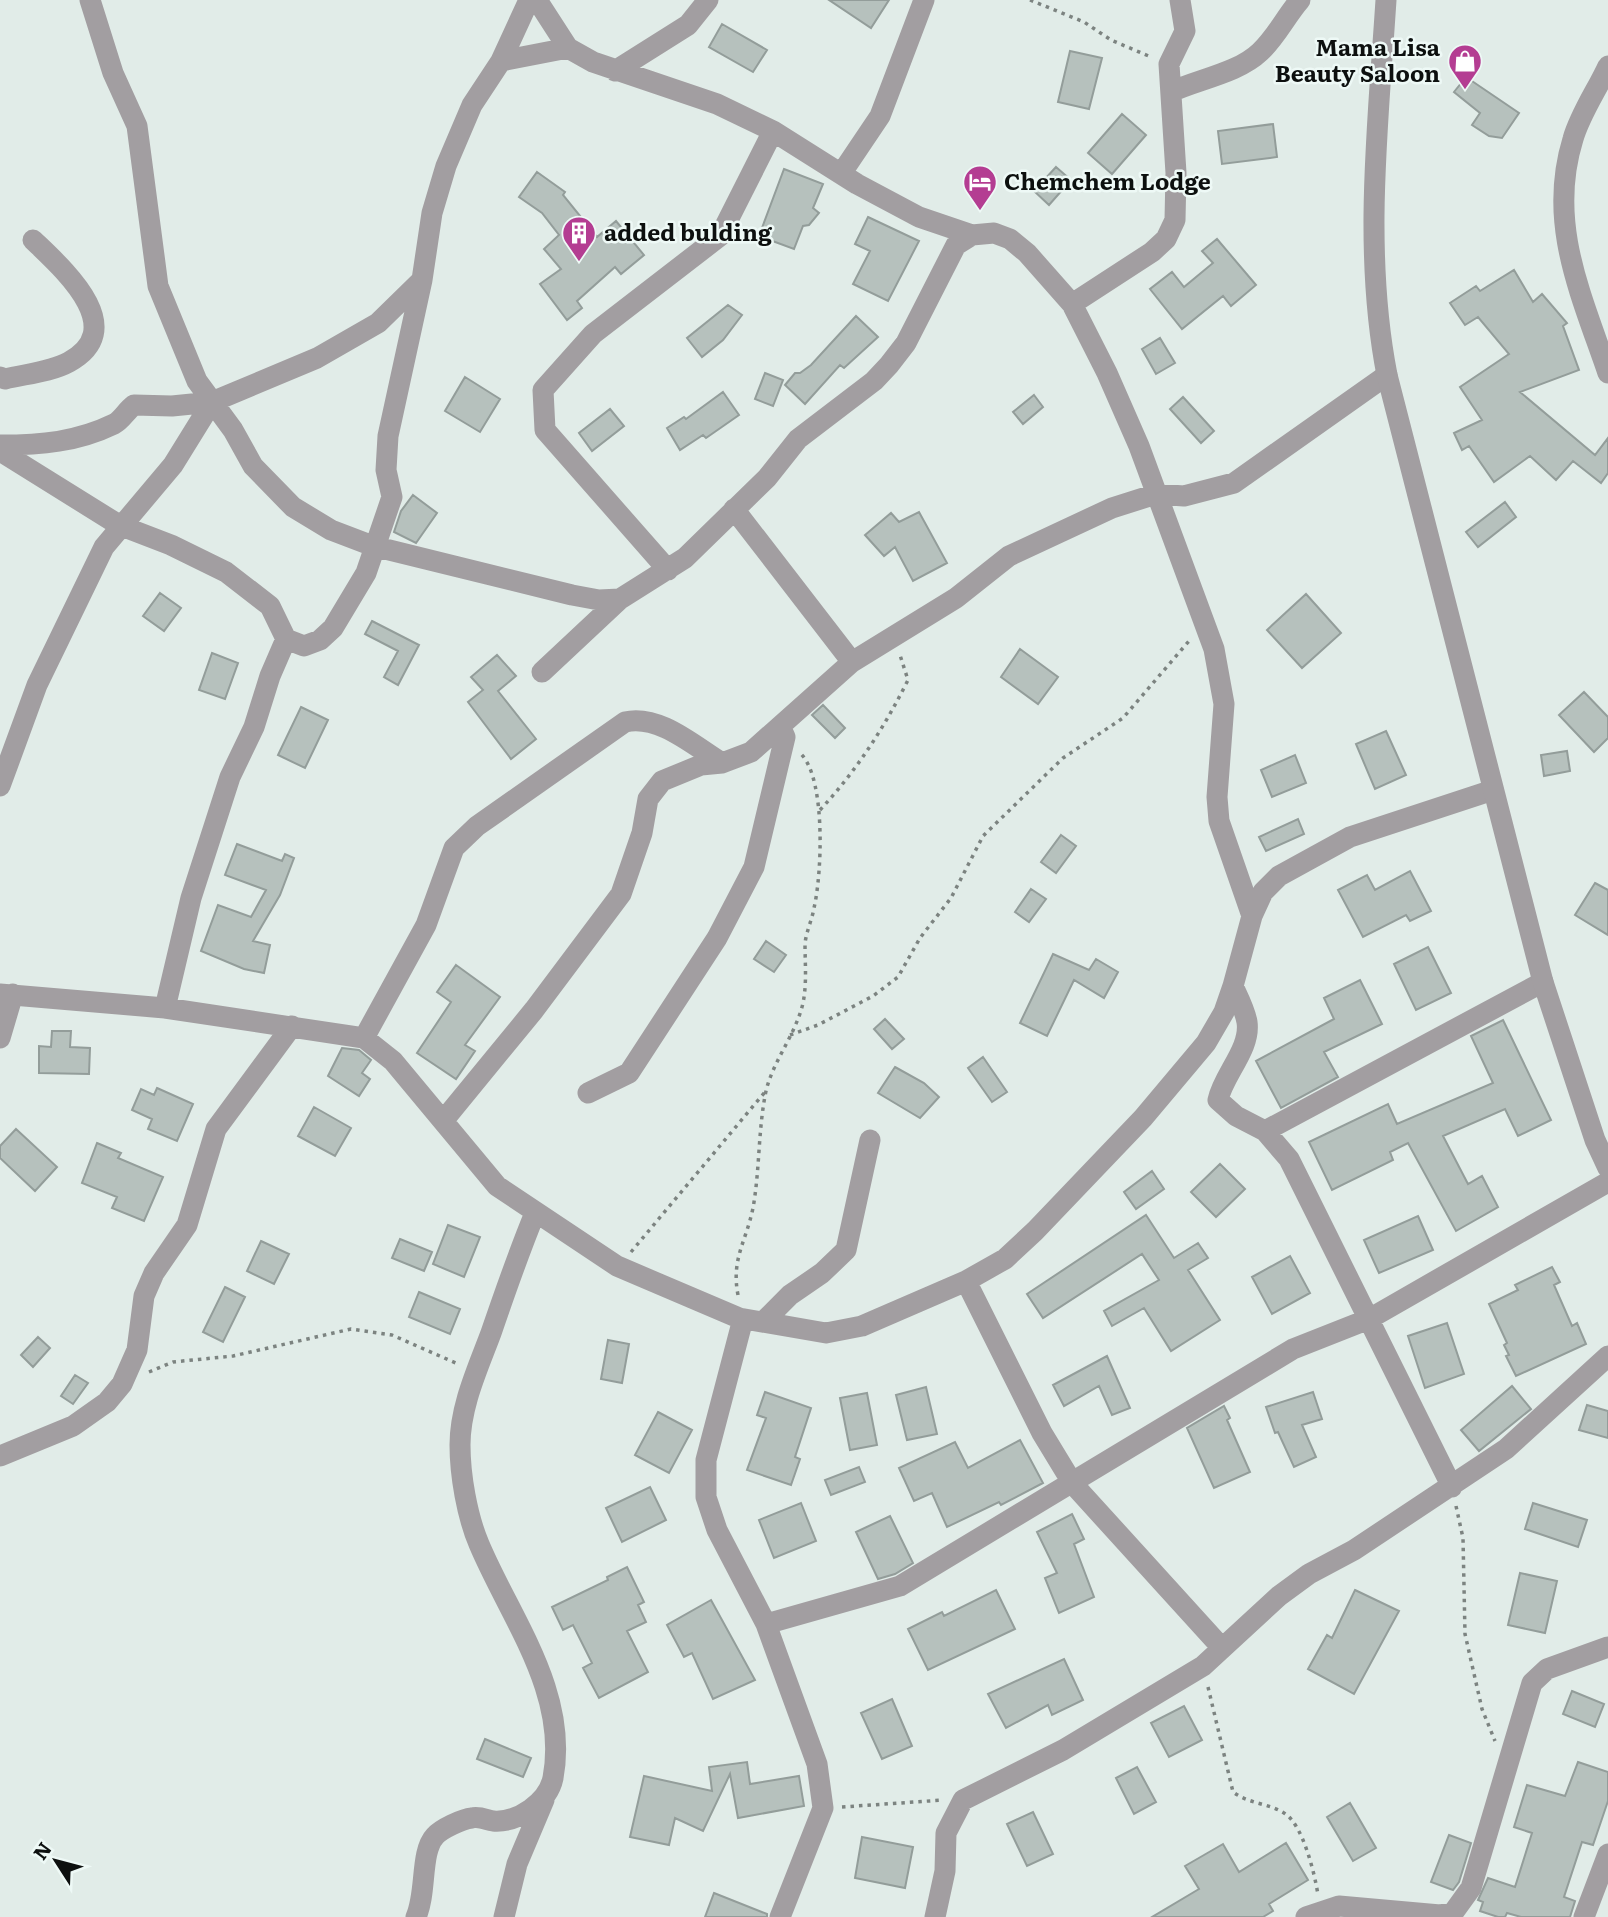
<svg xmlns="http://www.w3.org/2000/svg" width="1608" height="1917" viewBox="0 0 1608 1917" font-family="Literata,serif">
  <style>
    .building { fill: #b6c1bd; stroke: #939d9a; stroke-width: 2 }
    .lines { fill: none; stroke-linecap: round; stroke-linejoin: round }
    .path { stroke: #7c8380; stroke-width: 3.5; stroke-dasharray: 3.5 5; stroke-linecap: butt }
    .minor { stroke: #a29ea1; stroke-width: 21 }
    .tertiary { stroke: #a29ea1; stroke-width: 21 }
    .labels { text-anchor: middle; stroke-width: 5; stroke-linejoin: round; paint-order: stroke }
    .poi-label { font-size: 23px; font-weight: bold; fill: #0d100f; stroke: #eef9f6; text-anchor: start }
  </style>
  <rect width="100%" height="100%" fill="#e1ece8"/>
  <path class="building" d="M829,0h60l-18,28z
    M722,24l45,26 -14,22 -44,-25z
    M1070,51l32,7 -13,51 -31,-7z
    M1466,77l53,36 -17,25 -13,-2 -17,-11 8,-12 -26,-21z
    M1122,114l24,21 -34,39 -24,-21z
    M1273,124l4,33 -55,7 -4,-33z
    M1056,167l15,13 -22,25 -15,-14z
    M784,169l39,15 -10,24 6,5 -10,12 -6,1 -9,23 -35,-13z
    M537,172l28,20 -2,3 34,42 19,-16 28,34 -23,19 -6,-7 -38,34 5,7 -15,12 -27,-36 21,-15 -17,-20 15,-14 -17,-22 -23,-16z
    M868,217l51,24 -31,60 -35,-17 17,-33 -15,-7z
    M1217,239l39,46 -25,21 -8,-10 -41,33 -32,-40 22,-17 12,15 29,-24 -11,-12z
    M1514,270l19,32 9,-8 25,29 -4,3 16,44 -59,22 75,63 13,-17v35l-7,10 -28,-22 -17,19 -26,-24 -36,26 -25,-36 -7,4 -8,-17 28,-13 -22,-33 49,-33 -31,-37 -13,8 -15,-22 26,-17 4,5z
    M728,305l14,10 -19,25 -21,17 -15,-19z
    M856,316l22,21 -34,31 -4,-3 -35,39 -20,-19 10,-12h5l11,-8z
    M1160,338l15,25 -19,11 -14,-25z
    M765,373l18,7 -10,26 -18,-7z
    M465,377l35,22 -20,33 -35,-21z
    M723,392l16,23 -33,23 -3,-3 -23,15 -13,-22 17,-11 2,2z
    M1034,395l9,12 -20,17 -10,-12z
    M1183,397l31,34 -13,12 -31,-34z
    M610,409l14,17 -32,25 -13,-18z
    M413,495l24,18 -21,30 -22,-11 7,-21z
    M1505,502l11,15 -38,30 -12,-15z
    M919,512l28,51 -34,18 -18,-34 -11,9 -19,-21 26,-22 8,9z
    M160,593l21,15 -17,23 -21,-15z
    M1306,594l35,39 -39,35 -35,-38z
    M372,621l47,24 -21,40 -14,-8 14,-26 -33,-17z
    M1020,649l38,28 -20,27 -37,-27z
    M212,653l26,10 -13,36 -26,-9z
    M497,655l19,21 -18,15 38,48 -25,20 -43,-57 15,-12 -12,-13z
    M1584,692l24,25v21l-14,14 -35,-37z
    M823,705l22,23 -10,10 -23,-23z
    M301,707l27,13 -23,48 -27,-13z
    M1386,731l20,44 -31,14 -19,-45z
    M1567,751l3,20 -26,5 -3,-21z
    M1295,755l11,28 -34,14 -11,-27z
    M1298,819l6,15 -38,17 -7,-14z
    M1061,835l15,11 -20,27 -15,-11z
    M237,844l45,17 3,-7 9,4 -14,37 -27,46 17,4 -6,28 -20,-4 -43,-18 17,-46 33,12 15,-27 -41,-15z
    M1410,871l21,40 -21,10 -4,-6 -43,22 -25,-47 29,-15 8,15z
    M1595,883l13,7v45l-33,-20z
    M1031,889l15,10 -17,23 -14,-10z
    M766,941l20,14 -12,17 -20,-13z
    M1428,947l23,46 -35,17 -22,-46z
    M1053,954l36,16 7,-11 22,13 -14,26 -30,-18 -27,56 -27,-13z
    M456,965l44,32 -35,48 10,6 -19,28 -39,-26 34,-51 -14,-10z
    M1360,980l22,44 -58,28 14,25 -57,31 -25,-47 78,-42 -10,-21z
    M885,1019l19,20 -12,10 -18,-20z
    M1503,1020l48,100 -33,16 -13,-27 -62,27 25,48 14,-8 16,31 -42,24 -48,-88 -18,9 3,8 -61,30 -23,-48 79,-38 9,20 96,-41 -22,-47z
    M52,1031h19l-1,16 20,1 -1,26 -50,-1v-27l12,1z
    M342,1048l17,2 12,10 -9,13 8,6 -11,17 -31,-20z
    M983,1057l24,35 -15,10 -24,-34z
    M895,1067l29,16 15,14 -19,21 -42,-25z
    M157,1088l36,16 -16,37 -29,-12 4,-10 -20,-9 9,-21 13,6z
    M314,1107l37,21 -16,28 -37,-20z
    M16,1129l41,38 -22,24 -35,-33v-12z
    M97,1143l24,10 -3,5 45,19 -19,44 -32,-13 5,-11 -35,-14z
    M1220,1164l25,25 -29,28 -25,-25z
    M1152,1171l12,18 -28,20 -12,-17z
    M1146,1215l28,43 24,-15 10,15 -20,12 32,50 -49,31 -27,-43 -32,18 -8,-15 55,-31 -17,-26 -99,64 -16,-24z
    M1418,1216l15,34 -54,23 -15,-33z
    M448,1225l32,12 -16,40 -31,-13z
    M400,1239l32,13 -8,19 -32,-13z
    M261,1241l28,13 -15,30 -27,-13z
    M1290,1256l20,37 -38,21 -20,-37z
    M1552,1267l8,15 -6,3 18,41 5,-3 9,21 -70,32 -10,-20 3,-1 -5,-10 3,-2 -18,-39 29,-14 -3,-5z
    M225,1287l20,10 -22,45 -20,-10z
    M419,1292l41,17 -10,25 -41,-17z
    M1447,1323l17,51 -39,14 -17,-52z
    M38,1337l12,11 -17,19 -12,-12z
    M608,1340l21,4 -7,39 -21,-4z
    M1107,1356l23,52 -18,7 -13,-29 -35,20 -11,-21z
    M75,1375l13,8 -15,21 -12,-8z
    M1512,1386l19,23 -52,42 -18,-21z
    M926,1387l11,47 -30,6 -11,-45z
    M765,1392l46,16 -16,49 5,2 -9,26 -44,-15 19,-52 -9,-3z
    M1313,1392l9,27 -20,6 14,32 -22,10 -16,-35 -3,1 -9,-26z
    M867,1393l10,52 -27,5 -10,-52z
    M1587,1405l21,6v27l-29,-8z
    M1224,1406l6,12 -3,2 23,52 -36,16 -27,-60z
    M658,1412l34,18 -23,43 -34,-18z
    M1020,1440l23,43 -42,22 -2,-3 -52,25 -15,-34 -18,8 -15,-33 56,-26 13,26z
    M859,1467l6,15 -34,13 -6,-15z
    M650,1487l16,33 -44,22 -16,-34z
    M801,1503l15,38 -42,17 -15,-38z
    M1533,1503l54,17 -9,27 -53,-18z
    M1072,1514l12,25 -10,5 20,53 -35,16 -14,-35 12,-5 -20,-41z
    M890,1516l23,47 -18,11 -17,5 -22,-47z
    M627,1567l17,35 -6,3 8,17 -19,9 21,41 -49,26 -16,-30 9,-5 -19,-38 -10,5 -11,-23 56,-27 -1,-3z
    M1520,1573l37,8 -12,52 -37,-8z
    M996,1590l19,39 -87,41 -20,-41 34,-17 2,4z
    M1355,1590l44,21 -45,83 -46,-25 19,-34 5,3z
    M711,1600l44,80 -42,19 -21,-46 -8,4 -17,-32z
    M1064,1659l19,41 -31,15 -4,-10 -42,23 -18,-34z
    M1572,1691l32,13 -9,23 -32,-13z
    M892,1699l20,47 -30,13 -21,-46z
    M1184,1706l18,34 -33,17 -18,-34z
    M485,1739l46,19 -8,19 -46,-18z
    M747,1762l3,22 49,-8 5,30 -66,12 -8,-44 -27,57 -28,-13 -6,27 -39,-8 14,-61 68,15 -3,-24z
    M1578,1762l30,10v29l-15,44 -11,-3 -18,55 11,4 -5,16h-49l-14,-4 -2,4h-7l-18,-6 3,-9 -5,-2 10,-22 27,9 17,-54 -18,-6 13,-42 38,11z
    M1137,1767l19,35 -22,12 -18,-36z
    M1350,1803l26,45 -23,13 -26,-44z
    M1033,1812l20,42 -26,12 -20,-42z
    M1449,1835l22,8 -12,39 -6,8 -22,-8z
    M862,1837l51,10 -8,41 -50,-10z
    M1286,1843l22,37 -39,24 4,7 -10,6h-111l47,-28 -14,-23 38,-22 16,28z
    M714,1893l53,21v3h-62z"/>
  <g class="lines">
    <path class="path" d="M1030,0l54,22 27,18 40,17
      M820,810c37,-40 64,-82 88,-130l-8,-25
      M790,1035l28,-10 55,-29 25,-19 22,-39 31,-40 32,-62 80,-78 60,-40 66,-77
      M631,1252l134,-160
      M738,1295c-7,-36 8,-53 15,-87 7,-39 5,-79 13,-117 7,-30 30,-57 37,-88 4,-20 2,-39 2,-59 1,-12 7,-24 9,-36 8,-34 12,-129 -13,-154
      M149,1372l24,-10 60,-6 118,-27 41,6 66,29
      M1456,1506l7,32 2,96 17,75 13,32
      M1208,1687l25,105c16,12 35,11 51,21 19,11 31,62 34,82
      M842,1807l101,-7"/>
    <path class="minor" d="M90,0l23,73 24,53 21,160 39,95 36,49 20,36 40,41 38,23 42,16 199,49 27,5 21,-1 65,-41 82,-80 31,-39 76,-58 15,-16 17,-22 50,-98 16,-10 22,-2 16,6 17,14 45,51 35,69 32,73 75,203 10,55 -7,93 2,24 33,95
      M537,0l31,48 25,14 124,42 56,27 84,53 62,33 53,18
      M501,61l67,-13
      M615,71l73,-46 20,-25
      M1171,92c28,-13 67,-19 89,-40 17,-16 26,-36 40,-52
      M841,174l39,-58 44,-116
      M1072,304l80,-52 14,-13 9,-19 1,-47 -7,-109 16,-33 -5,-31
      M0,377l5,2c20,-5 46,-7 64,-17 62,-34 -7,-94 -36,-122
      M0,445c41,0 77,-3 114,-21 8,-4 12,-13 20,-19l38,1 40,-4 105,-44 61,-35 44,-43
      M0,451l119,74 52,20 55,27 44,34 16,33 -16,37 -16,51 -24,50 -39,121 -26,110
      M734,509l118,153
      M668,570l-123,-140 -2,-40 50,-56 127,-98 53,-105
      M286,639l18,7 16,-6 13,-12 33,-55 26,-76 -6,-27 2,-34 34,-156 10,-67 14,-47 26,-61 29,-44 28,-61
      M542,672l78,-73
      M0,786l37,-101 67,-138 69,-82 39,-63
      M1233,986c5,11 12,24 14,36 4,27 -24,53 -29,78l18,16 29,15
      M0,994l165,14 199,30 29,23 104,125 120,80 122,52 87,15 36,-7 104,-45 39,-22 30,-28 108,-113 63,-75 18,-31 9,-26 19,-70 11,-24 16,-16 71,-39 143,-47
      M0,1038l13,-44
      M364,1038l62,-113 28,-77 23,-22 148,-104c34,-8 69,24 97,41
      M588,1093l41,-20 88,-135 37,-71 31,-130 -4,-9
      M443,1121l91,-111 87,-116 21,-61 6,-34 14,-18 39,-16 21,-2 29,-11 101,-90 104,-64 53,-42 103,-48 44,-14 28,2 50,-13 153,-108
      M966,1281l76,152 31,51 149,164
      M743,1319l-37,141v37l11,33 49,94 51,140 6,44 -43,109
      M764,1321l26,-26 32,-22 24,-23 24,-110
      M0,1456l73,-30 34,-24 15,-18 15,-34 7,-54 10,-23 33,-48 29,-96 76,-103
      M1452,1487l-163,-328 -24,-28 278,-149
      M766,1624l134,-38 393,-237 76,-30 239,-137
      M416,1917c11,-25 4,-65 19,-81 6,-7 27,-17 37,-18 7,-2 15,2 21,3 25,2 55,-19 60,-43 16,-86 -43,-160 -74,-234 -12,-28 -19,-69 -19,-99 0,-39 18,-77 31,-112 14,-41 28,-81 44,-120
      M504,1917l13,-53 27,-64
      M935,1917l10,-46 1,-38 17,-33 100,-50 140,-84 76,-70 30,-22 45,-24 152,-101 102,-93
      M1306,1917l33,-11 101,9 13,-2 18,-25 61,-205 15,-14 61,-22
      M1584,1917l24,-63"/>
    <path class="tertiary" d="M1386,0c-8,124 -23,252 1,375l156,607 52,158 13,28
      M1608,66c-11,24 -28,48 -35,73 -26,84 8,155 35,234"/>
  </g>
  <defs>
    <g id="shop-pin" transform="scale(1.75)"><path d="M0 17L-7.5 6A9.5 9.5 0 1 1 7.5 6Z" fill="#b43d92" stroke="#eef9f6"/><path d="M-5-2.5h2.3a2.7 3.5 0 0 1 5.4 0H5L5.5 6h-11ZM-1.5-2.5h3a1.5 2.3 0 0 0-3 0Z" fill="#fff"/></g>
    <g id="hotel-pin" transform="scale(1.75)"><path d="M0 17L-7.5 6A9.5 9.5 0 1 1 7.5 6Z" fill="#b43d92" stroke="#eef9f6"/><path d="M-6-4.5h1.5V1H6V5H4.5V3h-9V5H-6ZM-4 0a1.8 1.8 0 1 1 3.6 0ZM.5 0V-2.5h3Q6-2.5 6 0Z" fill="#fff"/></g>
    <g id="building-pin" transform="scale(1.75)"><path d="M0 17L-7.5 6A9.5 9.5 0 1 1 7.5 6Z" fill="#b43d92" stroke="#eef9f6"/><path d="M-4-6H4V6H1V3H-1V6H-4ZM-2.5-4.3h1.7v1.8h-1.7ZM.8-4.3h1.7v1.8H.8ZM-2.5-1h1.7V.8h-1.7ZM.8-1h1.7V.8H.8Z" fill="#fff"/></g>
  </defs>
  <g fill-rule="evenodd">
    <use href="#shop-pin" x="1465" y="61"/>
    <use href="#hotel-pin" x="980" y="182"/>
    <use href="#building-pin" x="579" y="233"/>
  </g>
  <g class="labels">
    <g class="poi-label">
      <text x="1440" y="56" text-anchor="end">Mama Lisa<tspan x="1440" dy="26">Beauty Saloon</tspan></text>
      <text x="1004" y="190">Chemchem Lodge</text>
      <text x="604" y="241">added bulding</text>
    </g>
  </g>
  <g transform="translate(56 1861) rotate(306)" stroke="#eef9f6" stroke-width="5" paint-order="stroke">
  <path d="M0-5L12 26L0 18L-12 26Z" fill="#0d100f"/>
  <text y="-10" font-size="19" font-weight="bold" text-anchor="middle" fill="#0d100f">N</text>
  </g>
</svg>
